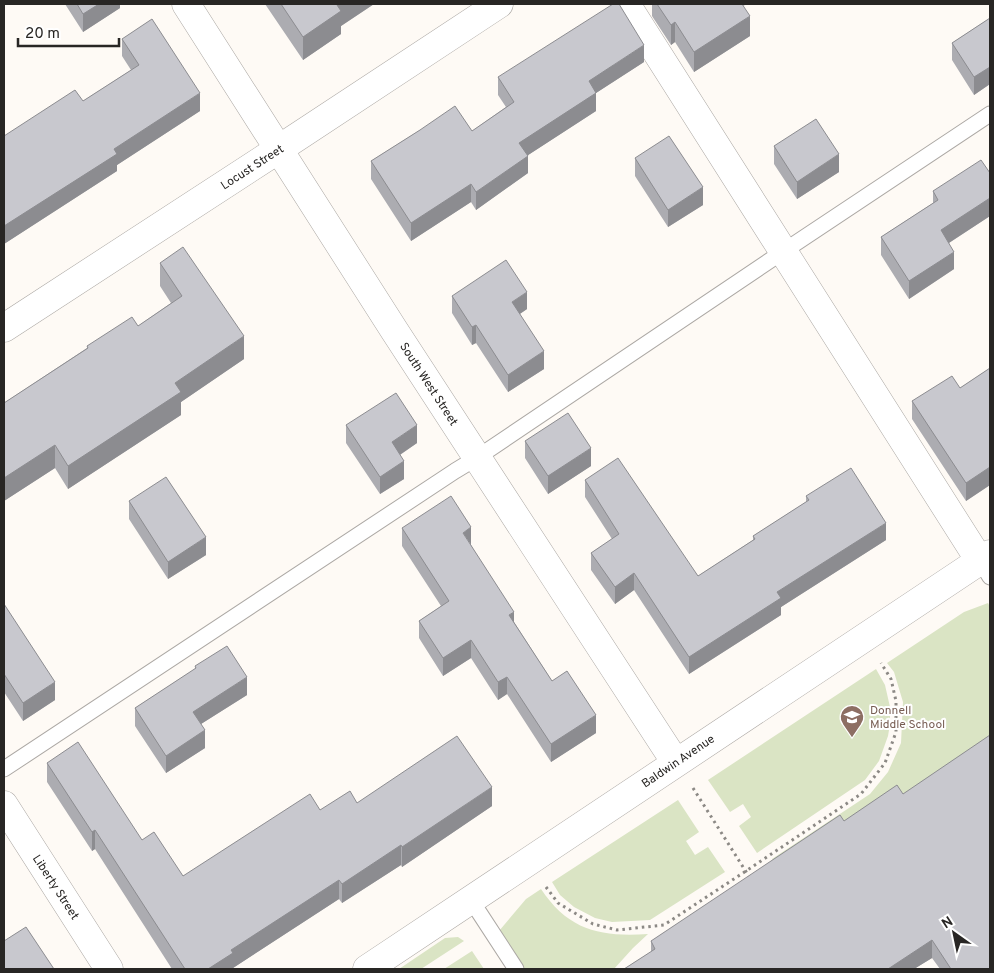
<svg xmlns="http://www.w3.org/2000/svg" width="994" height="973" viewBox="0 0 994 973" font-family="Overpass,sans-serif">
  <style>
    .green { fill: #dae4c4 }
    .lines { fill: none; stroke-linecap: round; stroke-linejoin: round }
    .lane-casing { stroke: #aca8a4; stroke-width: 17 }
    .street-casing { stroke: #aca8a4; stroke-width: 29 }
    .path { stroke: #8c8985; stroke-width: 3; stroke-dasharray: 2.5 4; stroke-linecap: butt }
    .lane { stroke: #fff; stroke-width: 15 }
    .street { stroke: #fff; stroke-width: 28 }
    .wall { fill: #acacb1 }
    .shaded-wall { fill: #8c8c90 }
    .building { fill: #c8c8ce; stroke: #8c8c90 }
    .labels { text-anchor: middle; stroke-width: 4; stroke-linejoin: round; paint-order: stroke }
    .street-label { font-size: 12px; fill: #282624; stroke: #fff }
    .education-label { font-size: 12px; fill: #785e54; stroke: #fff; text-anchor: start }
  </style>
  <rect width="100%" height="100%" fill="#fefaf5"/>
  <path class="green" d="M988,603l2,4v147l-210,118 -8,-13 98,-65 18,-22 13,-29 2,-41 -9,-30 -7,-9 77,-51z
    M876,669l9,16 5,22v17l-2,12 -9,25 -14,19 -108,73 -18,-27 12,-9 -8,-13 -13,8 -22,-32z
    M678,800l21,32 -13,9 9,14 13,-8 17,25 -75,48 -38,2 -17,-4 -21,-11 -14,-12 -8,-13z
    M541,889c28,42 60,48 107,45l-15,14 -19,21h-89l-26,-38 27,-32z
    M458,937l6,4 -43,28h-22l46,-31z
    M472,951l12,18h-40z"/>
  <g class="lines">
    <g class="lane-casing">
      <path id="lane" d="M980,561l10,16
        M4,769l451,-298 23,-14 306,-206 206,-137
        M471,900l45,69"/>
    </g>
    <g class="street-casing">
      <path id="street" d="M186,4l208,326 282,433
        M626,4l354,557
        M4,328l275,-179 220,-145
        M4,805l105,164
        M367,969l623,-415"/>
    </g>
    <path class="path" d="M693,788l57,90
      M546,887l12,16 35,21 24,6 47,-5 82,-54 115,-77 24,-31 11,-31v-31l-5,-22 -10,-16"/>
    <use href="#lane" class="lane"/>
    <use href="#street" class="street"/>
  </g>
  <path class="wall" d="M65,4h55v4l-37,24z
    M265,4h109l-33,22v8l-38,26z
    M652,4h95l-4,2 7,30 -56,36 -19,-30 -4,3 -19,-29z
    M990,18v66l-16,11 -22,-35v-17z
    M122,39l78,72 -83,54v6l-113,73v-108l79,-35 48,-31 -9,-14z
    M644,62l-48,31v18l-68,44v18l-52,37 -5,-8 -60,39 -40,-62v-18l49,-31 52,1 34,-24 -8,-12v-18z
    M774,146l65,26 -42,27 -23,-35z
    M635,158l68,47 -35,22 -33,-51z
    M990,173v43l-41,27 5,26 -45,30 -28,-44v-18l52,-34v-12z
    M160,263l84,96 -63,43v13l-113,74 -13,-21 -51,33v-98l83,-55v-2l51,-20 33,-23 -11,-17z
    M452,296l75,13 -7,5 24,55 -36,23 -32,-49 -4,2 -20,-32z
    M990,368v117l-24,16 -54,-82v-18l48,-13z
    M346,425l71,18 -17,12 4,24 -24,15 -34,-51z
    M525,441l66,25 -43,28 -23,-36z
    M585,480l113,96 55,-36v-4l53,-34v-6l80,44 -105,67v8l-92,59 -55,-84 -19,14 -24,-34v-17l21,-14 -27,-42z
    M129,501l77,54 -38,24 -39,-60z
    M402,528l69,17 43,77 38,59 44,52 -45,29 -44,-68 -9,6 -27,-42 -28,18 -24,-38v-17l22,-15 -39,-60z
    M4,604l51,96 -32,21 -19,-29z
    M195,666l52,29 -46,29 4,24 -39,25 -31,-47v-18l60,-39z
    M47,763l95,77 41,36 137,-66 37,-7 135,3 -90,61 -1,-2 -59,38 -3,-4 -106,69v1h-61l-77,-120 -3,2 -45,-69z
    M844,821l146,148h-50l-8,-11 -18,11h-290l27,-17v-11z"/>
  <path class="shaded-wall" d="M99,4h21v4l-37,24v-18z
    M339,4h35l-33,22v8l-38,26v-23z
    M750,16v20l-56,36v-20z
    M675,22v20l-4,3v-20z
    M644,45v17l-48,31v18l-77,50v-18l70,-62z
    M990,67v17l-16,11v-18z
    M200,93v18l-83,54v6l-113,73v-18l110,-77z
    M839,154v18l-42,27v-17z
    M528,156v17l-52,37v-18z
    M471,184v18l-60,39v-18z
    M703,187v18l-35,22v-17z
    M990,198v18l-49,32v-18z
    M954,252v17l-45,30v-18z
    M527,292v17l-15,10v-17z
    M476,325v18l-4,2v-18z
    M244,336v23l-63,43v13l-113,74v-23l107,-83z
    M544,351v18l-36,23v-17z
    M417,425v18l-25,17v-18z
    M55,445v23l-51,33v-23z
    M591,448v18l-43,28v-18z
    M404,461v18l-24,15v-17z
    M990,467v18l-24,16v-18z
    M886,523v17l-105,67v8l-92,59v-17l88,-65z
    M471,527v18l-8,-12z
    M206,537v18l-38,24v-17z
    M634,573v17l-19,14v-17z
    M514,612v18l-5,-15z
    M471,640v18l-28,18v-18z
    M247,677v18l-54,34v-17z
    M507,677v17l-9,6v-18z
    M55,682v18l-32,21v-18z
    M596,715v18l-45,29v-18z
    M205,730v18l-39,25v-17z
    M492,787v19l-90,61v-20z
    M95,830v19l-3,2v-19z
    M401,845v20l-59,38v-19z
    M339,880v19l-106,69v1h-25l23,-19z
    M932,940v18l-18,11h-26z"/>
  <path class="building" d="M77,4h22l-16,10z
    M281,4h58l-2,1 4,6 -38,26z
    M613,4h6l25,41 -55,36 7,12 -77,50 9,13 -52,36 -5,-8 -60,39 -40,-62 49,-31 35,-24 17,25 42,-29 -16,-25z
    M657,4h85l8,12 -56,36 -19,-30 -4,3z
    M990,18v49l-16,10 -22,-34z
    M152,19l48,74 -86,56 3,5 -113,72v-90l71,-46 8,11 56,-36 -17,-26z
    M816,119l23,35 -42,28 -23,-36z
    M669,136l34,51 -35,23 -33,-52z
    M981,160l9,13v25l-49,32 13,22 -45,29 -28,-44 57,-37 -5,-9z
    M183,247l61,89 -69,47 6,9 -113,74 -13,-21 -51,33v-75l84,-55 -1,-2 45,-29 6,9 44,-30 -22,-33z
    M506,260l21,32 -15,10 32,49 -36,24 -32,-50 -4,2 -20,-31z
    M990,368v99l-24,16 -54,-82 40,-25 8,12z
    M396,393l21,32 -25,17 12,19 -24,16 -34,-52z
    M568,413l23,35 -43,28 -23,-35z
    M618,458l80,118 57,-37 -2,-3 56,-36 -3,-4 45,-28 35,55 -109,69 4,6 -92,59 -55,-84 -19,14 -24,-34 28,-19 -34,-54z
    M166,477l40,60 -38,25 -39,-61z
    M451,496l20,31 -8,6 51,79 -5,3 43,66 15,-10 29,44 -45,29 -44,-67 -9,5 -27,-42 -28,18 -24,-37 30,-20 -47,-73z
    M4,604l51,78 -32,21 -19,-29z
    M227,646l20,31 -54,35 12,18 -39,26 -31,-48 61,-40 -1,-2z
    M990,735v234h-39l-19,-29 -44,29h-264l31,-20 -4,-8 189,-126 4,6 53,-36 6,9z
    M457,736l35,51 -90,60 -1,-2 -59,39 -3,-4 -108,70 2,3 -25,16h-23l-90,-139 -3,2 -45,-69 31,-21 64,98 12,-8 29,44 127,-82 10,16 30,-19 7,12z
    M26,927l28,42h-50v-28z"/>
  <defs>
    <g id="school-pin" transform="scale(1.25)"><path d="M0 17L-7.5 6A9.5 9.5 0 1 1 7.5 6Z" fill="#8d6e63" stroke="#fff"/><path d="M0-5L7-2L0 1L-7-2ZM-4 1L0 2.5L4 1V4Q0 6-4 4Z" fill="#fff"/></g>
  </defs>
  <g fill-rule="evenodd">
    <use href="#school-pin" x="852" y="717"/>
  </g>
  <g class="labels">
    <g class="street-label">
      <text transform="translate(252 167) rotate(-33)" y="4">Locust Street</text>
      <text transform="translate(429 384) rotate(57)" y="4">South West Street</text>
      <text transform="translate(678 761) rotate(-34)" y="4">Baldwin Avenue</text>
      <text transform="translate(56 887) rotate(57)" y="4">Liberty Street</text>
    </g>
    <g class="education-label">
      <text x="870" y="714">Donnell<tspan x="870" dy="14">Middle School</tspan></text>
    </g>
  </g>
  <rect width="994" height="973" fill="none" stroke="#282624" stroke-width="10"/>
  <g transform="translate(954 933) rotate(327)" stroke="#ffffff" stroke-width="4" paint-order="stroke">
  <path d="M0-4L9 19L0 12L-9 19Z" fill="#282624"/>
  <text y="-8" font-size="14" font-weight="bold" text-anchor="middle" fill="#282624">N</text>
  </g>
  <path d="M18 38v8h101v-8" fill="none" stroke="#282624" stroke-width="2.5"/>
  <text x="25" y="38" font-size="15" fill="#282624" stroke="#ffffff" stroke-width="4" paint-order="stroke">20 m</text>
</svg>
